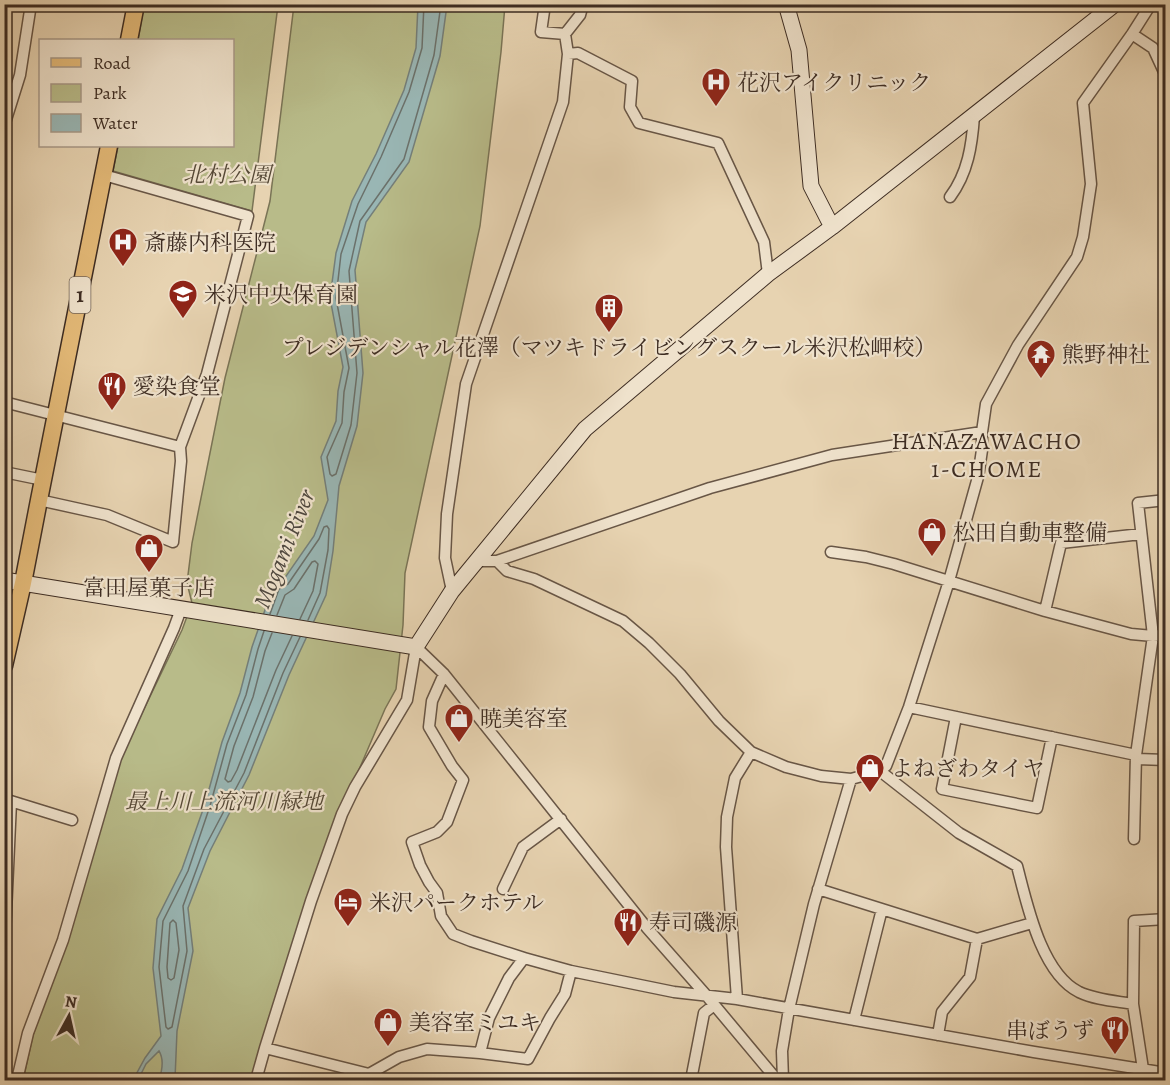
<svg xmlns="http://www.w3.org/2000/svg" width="1170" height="1085" viewBox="0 0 1170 1085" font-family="Alegreya,'Noto Serif JP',serif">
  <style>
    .green { fill: #b8bb89; stroke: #7a7456; stroke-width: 1.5 }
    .water { fill: #99b6b4; stroke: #747f7a; stroke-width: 1.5 }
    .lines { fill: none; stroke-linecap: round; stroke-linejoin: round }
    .shore { stroke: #6b716b; stroke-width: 1.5 }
    .street-casing { stroke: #685646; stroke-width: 13 }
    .secondary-casing { stroke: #3d2c22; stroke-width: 17 }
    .primary-casing { stroke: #3d2c22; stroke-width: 19 }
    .street { stroke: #efe2cc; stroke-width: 10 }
    .secondary { stroke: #efe2cc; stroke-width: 15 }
    .primary { stroke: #e4ba78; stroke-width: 16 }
    .labels { text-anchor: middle; stroke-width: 4.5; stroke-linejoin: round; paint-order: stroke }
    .shield { fill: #efe2cc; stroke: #726355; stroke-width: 1.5 }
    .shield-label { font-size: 21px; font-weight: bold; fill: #3d2c22 }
    .poi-label { font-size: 22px; fill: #3d2c22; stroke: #efe2cc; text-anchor: start }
    .park-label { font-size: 22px; font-style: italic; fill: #564937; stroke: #efe2cc }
    .neighbourhood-label { font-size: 24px; letter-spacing: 1.5px; fill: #3d2c22; stroke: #efe2cc }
    .water-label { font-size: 24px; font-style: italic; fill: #4f483f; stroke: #efe2cc }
  </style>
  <rect width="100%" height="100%" fill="#e7d3b1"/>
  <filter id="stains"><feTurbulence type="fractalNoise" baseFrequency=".00333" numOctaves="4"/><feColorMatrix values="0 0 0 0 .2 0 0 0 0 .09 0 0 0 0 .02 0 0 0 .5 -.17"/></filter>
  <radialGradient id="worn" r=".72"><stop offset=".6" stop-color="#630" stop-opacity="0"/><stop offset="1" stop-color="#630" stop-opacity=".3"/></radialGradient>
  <path class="green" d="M144,5h134l-26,206 -139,-40 5,-25h114v-106h-94z
    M294,5h211l-4,47 -21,174 -75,347 -2,52 -7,64 -11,20 -33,77 -101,294h-228l10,-45 37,-105 48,-167 64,-133 10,-27 -5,-20 5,-40 33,-165 45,-177z"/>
  <path class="water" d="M418,5h29l-7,51 -31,106 -43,60 -11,48 8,103 -6,53 -18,60 -6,65 -7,44 -37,80 -40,100 -39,76 -22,57 5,43 -16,80 -2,48 -1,1h-15c3,-9 5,-21 0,-29l-13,13 -8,16h-5l12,-22 16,-22 -8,-68 4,-49 25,-50 23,-65 17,-62 18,-49 12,-46 20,-57 2,-15 8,7 32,-46 14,-36 -7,-43 15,-36 2,-30 5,-24 -13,-69 6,-45 16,-52 24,-47 28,-64 12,-42z"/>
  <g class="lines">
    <path class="shore" d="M424,4l-2,44 -13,44 -28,65 -23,47 -17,50 -5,44 13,70 -5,24 -2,31 -15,34 3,17 2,2 4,-2 15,-49 6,-52 -8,-102 11,-50 44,-62 30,-104 7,-51
      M270,614l9,-25 9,-5 31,-45 5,-12 3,-1 2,3 -1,21 -8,43 -12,27
      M277,615l8,-20 9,-6 18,-27 3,-1 3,3 -5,27 -13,28
      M264,631l-6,18 -12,46 -19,49 -17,62 -22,65 -25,50 -4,46 7,60 2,2 4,-2 15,-76 -4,-45 21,-57 40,-76 39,-100 17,-36
      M272,633l-7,18 -12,46 -19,49 -9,33 3,3 3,-1 6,-11 39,-100 16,-34
      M173,920l3,3 3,27 -5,28 -3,2 -3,-2 -1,-11 3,-44z"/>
    <g class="street-casing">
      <path id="street" d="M545,4l-4,28 24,2
        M1132,34l21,14 12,26 1,14
        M568,54l10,-1 54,28 -2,26 9,16 79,20 46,99 4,32
        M4,126l16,-51 11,-71
        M950,197c18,-24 22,-52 24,-81
        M4,402l176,45 27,-73 41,-158 -144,-41
        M4,472l39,8
        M39,500l68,15 66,27 8,-81 -1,-14
        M831,552l35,5 28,7 151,47 86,23 22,2 13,-1
        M478,561h19l213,-73 122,-33 150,-23
        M497,561l10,10 27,8 89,42 26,22 31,31 39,47 32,31 35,15 35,9 30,3 29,-8 6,-5 23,-59 40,-126 29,-104 4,-27v-18l4,-28 32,-59 59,-88 6,-20 8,-53 -8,-81 49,-69 19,-30
        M452,591l-7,-33 2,-44 19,-130 97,-282 5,-48 -3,-20 15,-19 3,-11
        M1045,611l16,-68 80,-9
        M416,647l28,27 203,254 59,67 71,85
        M444,674l-12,27 -3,26 23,39 11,14 -16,42 -10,10 -25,10 8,23 9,17 8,11 4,23 12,18 18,7 53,17 47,13 103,21 63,7 297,53 132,21
        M909,707l227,48
        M956,717l-14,72 95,19 15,-71
        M1137,759l29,1
        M880,771l79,62 58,33c10,38 24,107 62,126 17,8 36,9 54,12
        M4,799l68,21
        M1134,839l2,-84 17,-119 -15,-133 28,-3
        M503,889l20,-42 38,-28
        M818,889l159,50 55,-16
        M4,957l7,-155
        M737,999l-11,-152 1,-30 8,-39 16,-26
        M854,1020l28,-111
        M938,1035l4,-23 28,-35 7,-38
        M265,1048l104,26 30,-17 28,-8 53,4 48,6 22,-41 15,-24 6,-23
        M480,1053l9,-35 20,-40 15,-20
        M1143,1069l-10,-65 1,-83 32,-2
        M17,1080l11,-47 35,-93 53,-182 58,-130 7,-19
        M256,1080l9,-32 46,-147 31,-87 13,-27 52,-87 9,-53
        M691,1080l13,-67 10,-8
        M783,1080l-1,-29 7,-42 25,-105 37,-125"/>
    </g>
    <g class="secondary-casing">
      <path id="secondary" d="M786,4l13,46 12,136 21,41
        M4,580l412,67 36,-56 133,-162 183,-155 64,-47 283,-223
        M1162,1080l1,-8"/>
    </g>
    <g class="primary-casing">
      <path id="primary" d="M129,40l7,-36
        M4,666l19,-83 16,-83 70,-354"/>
    </g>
    <use href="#street" class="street"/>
    <use href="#secondary" class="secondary"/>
    <use href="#primary" class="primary"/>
  </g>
  <defs>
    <g id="hospital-pin" transform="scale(1.5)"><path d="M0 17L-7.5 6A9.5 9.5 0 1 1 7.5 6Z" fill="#8f2418" stroke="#efe2cc"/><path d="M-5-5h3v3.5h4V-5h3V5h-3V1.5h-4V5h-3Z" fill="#fff"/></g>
    <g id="school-pin" transform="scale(1.5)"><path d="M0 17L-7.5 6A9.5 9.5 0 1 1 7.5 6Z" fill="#8f2418" stroke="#efe2cc"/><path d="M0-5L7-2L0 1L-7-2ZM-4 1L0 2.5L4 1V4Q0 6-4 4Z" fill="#fff"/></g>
    <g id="building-pin" transform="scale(1.5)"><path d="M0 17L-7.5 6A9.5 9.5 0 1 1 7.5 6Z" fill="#8f2418" stroke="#efe2cc"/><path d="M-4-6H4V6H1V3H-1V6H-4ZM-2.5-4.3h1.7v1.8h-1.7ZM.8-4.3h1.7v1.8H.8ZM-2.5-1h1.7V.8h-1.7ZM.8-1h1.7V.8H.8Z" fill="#fff"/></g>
    <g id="temple-pin" transform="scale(1.5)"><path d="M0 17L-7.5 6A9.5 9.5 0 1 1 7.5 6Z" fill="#8f2418" stroke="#efe2cc"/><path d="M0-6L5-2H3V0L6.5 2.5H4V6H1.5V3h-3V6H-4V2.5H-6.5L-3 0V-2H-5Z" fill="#fff"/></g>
    <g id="restaurant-pin" transform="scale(1.5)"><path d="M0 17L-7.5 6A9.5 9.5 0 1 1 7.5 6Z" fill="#8f2418" stroke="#efe2cc"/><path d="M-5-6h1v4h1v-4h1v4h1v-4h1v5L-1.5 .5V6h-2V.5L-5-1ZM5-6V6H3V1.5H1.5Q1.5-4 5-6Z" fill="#fff"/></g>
    <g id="shop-pin" transform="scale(1.5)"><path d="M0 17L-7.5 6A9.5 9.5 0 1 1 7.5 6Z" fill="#8f2418" stroke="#efe2cc"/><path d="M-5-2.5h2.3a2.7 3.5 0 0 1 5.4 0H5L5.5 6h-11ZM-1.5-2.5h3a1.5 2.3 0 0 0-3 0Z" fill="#fff"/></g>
    <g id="hotel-pin" transform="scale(1.5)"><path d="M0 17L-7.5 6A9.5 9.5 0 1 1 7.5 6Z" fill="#8f2418" stroke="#efe2cc"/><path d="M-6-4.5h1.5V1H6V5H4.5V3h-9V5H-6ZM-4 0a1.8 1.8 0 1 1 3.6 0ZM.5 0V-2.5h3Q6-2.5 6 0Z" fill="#fff"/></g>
  </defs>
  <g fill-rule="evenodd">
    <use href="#hospital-pin" x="716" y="82"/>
    <use href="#hospital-pin" x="123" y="242"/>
    <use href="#school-pin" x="183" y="294"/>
    <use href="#building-pin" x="609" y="308"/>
    <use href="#temple-pin" x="1041" y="354"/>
    <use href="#restaurant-pin" x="112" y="386"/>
    <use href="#shop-pin" x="932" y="532"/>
    <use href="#shop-pin" x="149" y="548"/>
    <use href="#shop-pin" x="459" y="718"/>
    <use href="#shop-pin" x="870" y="768"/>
    <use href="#hotel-pin" x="348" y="902"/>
    <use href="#restaurant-pin" x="628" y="922"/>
    <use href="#shop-pin" x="388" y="1022"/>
    <use href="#restaurant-pin" x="1115" y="1030"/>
  </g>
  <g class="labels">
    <rect class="shield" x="69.5" y="277" width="21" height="36" rx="4.5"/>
    <g class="shield-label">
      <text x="80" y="302">1</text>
    </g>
    <g class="poi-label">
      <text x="737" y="90">花沢アイクリニック</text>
      <text x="144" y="250">斎藤内科医院</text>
      <text x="204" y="302">米沢中央保育園</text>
      <text x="609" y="355" text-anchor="middle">プレジデンシャル花澤（マツキドライビングスクール米沢松岬校）</text>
      <text x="1062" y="362">熊野神社</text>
      <text x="133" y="394">愛染食堂</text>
      <text x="953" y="540">松田自動車整備</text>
      <text x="149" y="595" text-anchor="middle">富田屋菓子店</text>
      <text x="480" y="726">暁美容室</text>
      <text x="891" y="776">よねざわタイヤ</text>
      <text x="369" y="910">米沢パークホテル</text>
      <text x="649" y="930">寿司磯源</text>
      <text x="409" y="1030">美容室ミユキ</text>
      <text x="1094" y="1038" text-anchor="end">串ぼうず</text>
    </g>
    <g class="park-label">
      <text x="227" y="182">北村公園</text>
      <text x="224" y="809">最上川上流河川緑地</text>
    </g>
    <g class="neighbourhood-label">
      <text x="987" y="449">HANAZAWACHO<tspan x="987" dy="28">1-CHOME</tspan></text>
    </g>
    <g class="water-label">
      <text transform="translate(284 549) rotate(-68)" y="8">Mogami River</text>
    </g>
  </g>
  <rect width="1170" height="1085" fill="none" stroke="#e7d3b1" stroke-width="24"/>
  <rect x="6" y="6" width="1158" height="1073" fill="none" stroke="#3d2c22" stroke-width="3"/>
  <rect x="12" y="12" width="1146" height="1061" fill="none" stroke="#3d2c22" stroke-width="1.5"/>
  <rect x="39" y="39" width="195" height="108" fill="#efe2cc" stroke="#a89988" stroke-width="1.5"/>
  <rect x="51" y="58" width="30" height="9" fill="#e4ba78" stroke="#a89988" stroke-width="1.5"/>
  <text x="93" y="69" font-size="18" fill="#3d2c22">Road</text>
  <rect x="51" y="84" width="30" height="18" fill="#b8bb89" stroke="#a89988" stroke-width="1.5"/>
  <text x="93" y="99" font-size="18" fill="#3d2c22">Park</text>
  <rect x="51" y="114" width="30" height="18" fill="#99b6b4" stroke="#a89988" stroke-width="1.5"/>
  <text x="93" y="129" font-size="18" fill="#3d2c22">Water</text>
  <g transform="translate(69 1016) rotate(8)" stroke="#efe2cc" stroke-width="4.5" paint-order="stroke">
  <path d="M0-4.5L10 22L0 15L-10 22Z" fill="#3d2c22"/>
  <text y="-9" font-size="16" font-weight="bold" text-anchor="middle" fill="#3d2c22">N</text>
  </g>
  <rect width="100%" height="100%" filter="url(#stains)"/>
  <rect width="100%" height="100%" fill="url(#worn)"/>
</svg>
